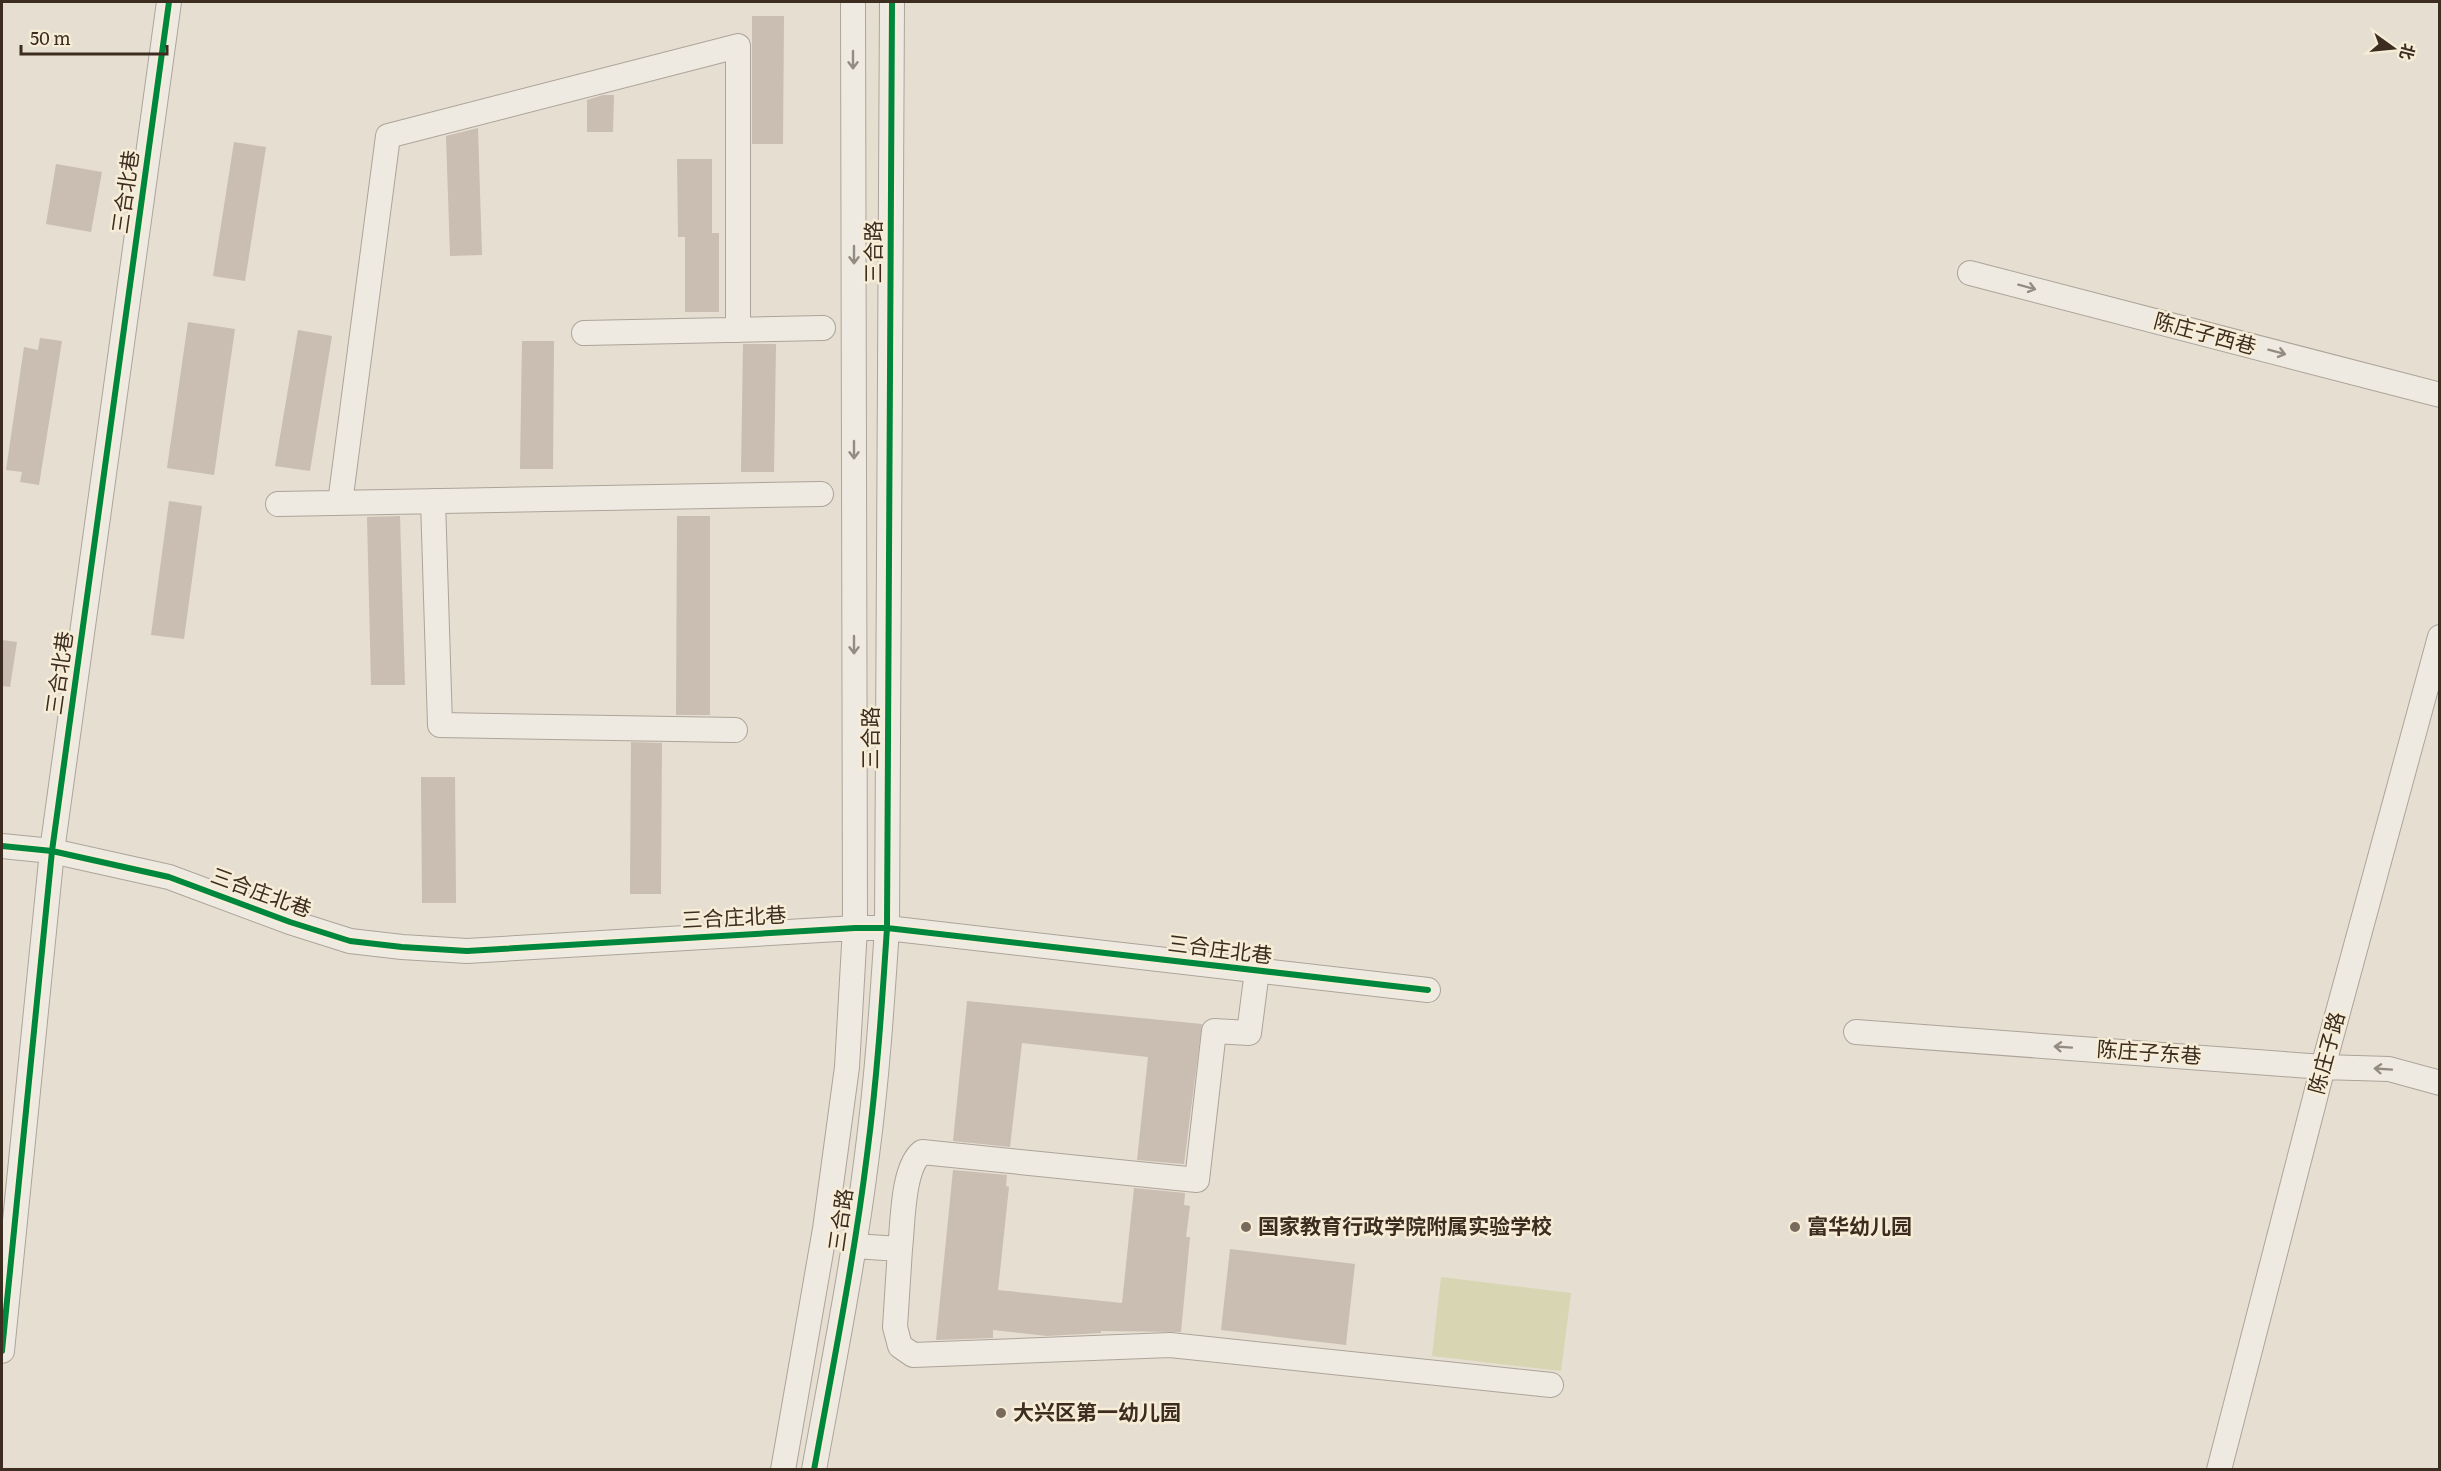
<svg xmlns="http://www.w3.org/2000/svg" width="2441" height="1471" viewBox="0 0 2441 1471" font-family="Literata,'Noto Sans SC',serif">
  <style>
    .pitch { fill: #d7d5b2 }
    .building { fill: #cabdb1 }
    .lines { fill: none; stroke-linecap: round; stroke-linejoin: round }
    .minor-casing { stroke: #aca499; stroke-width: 26 }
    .minor { stroke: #eeeae2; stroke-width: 24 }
    .cycleway-casing { stroke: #f7edd7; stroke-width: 10 }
    .cycleway { stroke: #00873e; stroke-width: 6 }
    .oneway { stroke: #958c81 }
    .poi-dot { fill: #786b5e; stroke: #f7edd7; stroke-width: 2 }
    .labels { text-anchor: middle; stroke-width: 5; stroke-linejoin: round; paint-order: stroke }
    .street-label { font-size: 21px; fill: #3c2d20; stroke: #f7edd7 }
    .poi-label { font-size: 21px; font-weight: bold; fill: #3c2d20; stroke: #f7edd7; text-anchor: start }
  </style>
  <rect width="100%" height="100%" fill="#e6ded0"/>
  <path class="pitch" d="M1441,1277l130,16 -10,78 -129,-15z"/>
  <path class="building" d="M752,16h32l-1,128h-31z
    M603,95h11l-1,37h-26v-32z
    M478,128l4,127 -32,1 -4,-120z
    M234,142l32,5 -21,134 -32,-5z
    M677,159h35v74h7v79h-34v-75h-7z
    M56,164l46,8 -11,60 -45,-8z
    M188,322l47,7 -21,146 -47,-7z
    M298,330l34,6 -22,135 -35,-5z
    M40,338l22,3 -23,144 -19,-3 2,-10 -16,-2 18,-123 14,3z
    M522,341h32l-1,128h-33z
    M743,344h33l-2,128h-33z
    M169,501l33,5 -18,133 -33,-4z
    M400,516l5,169h-34l-4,-168z
    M677,516h33v199h-34z
    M2,640l15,2 -7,45 -8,-1z
    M631,742l31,1 -1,151h-31z
    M421,777h34l1,126h-34z
    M967,1001l235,23 -18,140 -47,-4 11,-103 -126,-14 -12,104 -57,-6z
    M953,1170l54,5 -1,11 3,1 -11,103 124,13 12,-115 51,5 -1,12 6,1 -4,31h4l-9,95 -80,-1v2l-54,3 -54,-6v8l-57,2z
    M1230,1249l125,15 -9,81 -125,-15z"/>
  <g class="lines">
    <g class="minor-casing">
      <path id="minor" d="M1970,273l470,122
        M584,333l239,-5
        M433,501l7,224 295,5
        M340,503l48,-367 350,-90v284
        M278,504l543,-10
        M2,846l50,5 117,26 121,45 60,19 52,6 65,4 388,-23h32l541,62
        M1856,1032l467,35 66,2 51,14
        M854,1246l46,3 -5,78 5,19 13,9 257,-10 381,40
        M900,1249c3,-25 2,-81 22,-97l275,28 17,-149 35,2 8,-62
        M2,1351l50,-500 117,-849
        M783,1470l42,-241 22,-162 8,-139 -2,-926
        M814,1470c19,-105 40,-210 53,-315 10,-76 15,-151 20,-227l5,-926
        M2219,1470l104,-403 117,-430"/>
    </g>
    <use href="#minor" class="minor"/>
    <g class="cycleway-casing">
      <path id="cycleway" d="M2,846l50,5 117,26 121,45 60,19 52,6 65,4 388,-23h32l541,62
        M2,1351l50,-500 117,-849
        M814,1470c19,-105 40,-210 53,-315 10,-76 15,-151 20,-227l5,-926"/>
    </g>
    <use href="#cycleway" class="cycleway"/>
  </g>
  <defs><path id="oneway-shaft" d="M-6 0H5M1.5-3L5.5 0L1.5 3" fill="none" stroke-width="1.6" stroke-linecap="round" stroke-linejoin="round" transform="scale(1.5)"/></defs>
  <g class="oneway">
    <use href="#oneway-shaft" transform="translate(853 60) rotate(90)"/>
    <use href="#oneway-shaft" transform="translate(854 255) rotate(90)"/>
    <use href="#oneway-shaft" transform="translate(2027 287) rotate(15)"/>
    <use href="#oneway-shaft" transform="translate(2277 352) rotate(15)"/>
    <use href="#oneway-shaft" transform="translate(854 450) rotate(90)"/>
    <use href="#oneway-shaft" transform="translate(854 645) rotate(90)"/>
    <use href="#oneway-shaft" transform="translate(2063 1047) rotate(-176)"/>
    <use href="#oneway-shaft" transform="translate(2383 1069) rotate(-176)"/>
  </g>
  <g class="poi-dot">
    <circle cx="1246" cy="1227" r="6"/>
    <circle cx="1795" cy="1227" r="6"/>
    <circle cx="1001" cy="1413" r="6"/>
  </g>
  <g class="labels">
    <g class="street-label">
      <text transform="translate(126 192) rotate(-82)" y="7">三合北巷</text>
      <text transform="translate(874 252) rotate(-90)" y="7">三合路</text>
      <text transform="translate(2205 334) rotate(15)" y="7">陈庄子西巷</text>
      <text transform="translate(60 673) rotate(-82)" y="7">三合北巷</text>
      <text transform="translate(871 738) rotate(-90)" y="7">三合路</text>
      <text transform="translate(261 893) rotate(20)" y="7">三合庄北巷</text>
      <text transform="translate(734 918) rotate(-3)" y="7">三合庄北巷</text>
      <text transform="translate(1220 950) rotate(7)" y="7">三合庄北巷</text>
      <text transform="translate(2149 1053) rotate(4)" y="7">陈庄子东巷</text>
      <text transform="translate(2327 1053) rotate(-75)" y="7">陈庄子路</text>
      <text transform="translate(841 1220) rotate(-82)" y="7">三合路</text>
    </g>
    <g class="poi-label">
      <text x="1258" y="1234">国家教育行政学院附属实验学校</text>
      <text x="1807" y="1234">富华幼儿园</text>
      <text x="1013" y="1420">大兴区第一幼儿园</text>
    </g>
  </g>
  <rect width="2441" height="1471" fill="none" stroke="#3c2d20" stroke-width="6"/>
  <g transform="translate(2393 48) rotate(105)" stroke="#f7edd7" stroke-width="4.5" paint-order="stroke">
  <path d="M0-4.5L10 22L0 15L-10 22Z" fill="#3c2d20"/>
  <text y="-9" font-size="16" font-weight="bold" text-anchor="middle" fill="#3c2d20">北</text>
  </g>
  <path d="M21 45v9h146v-9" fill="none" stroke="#3c2d20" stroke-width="3"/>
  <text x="30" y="45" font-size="18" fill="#3c2d20" stroke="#f7edd7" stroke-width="4.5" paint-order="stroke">50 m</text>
</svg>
